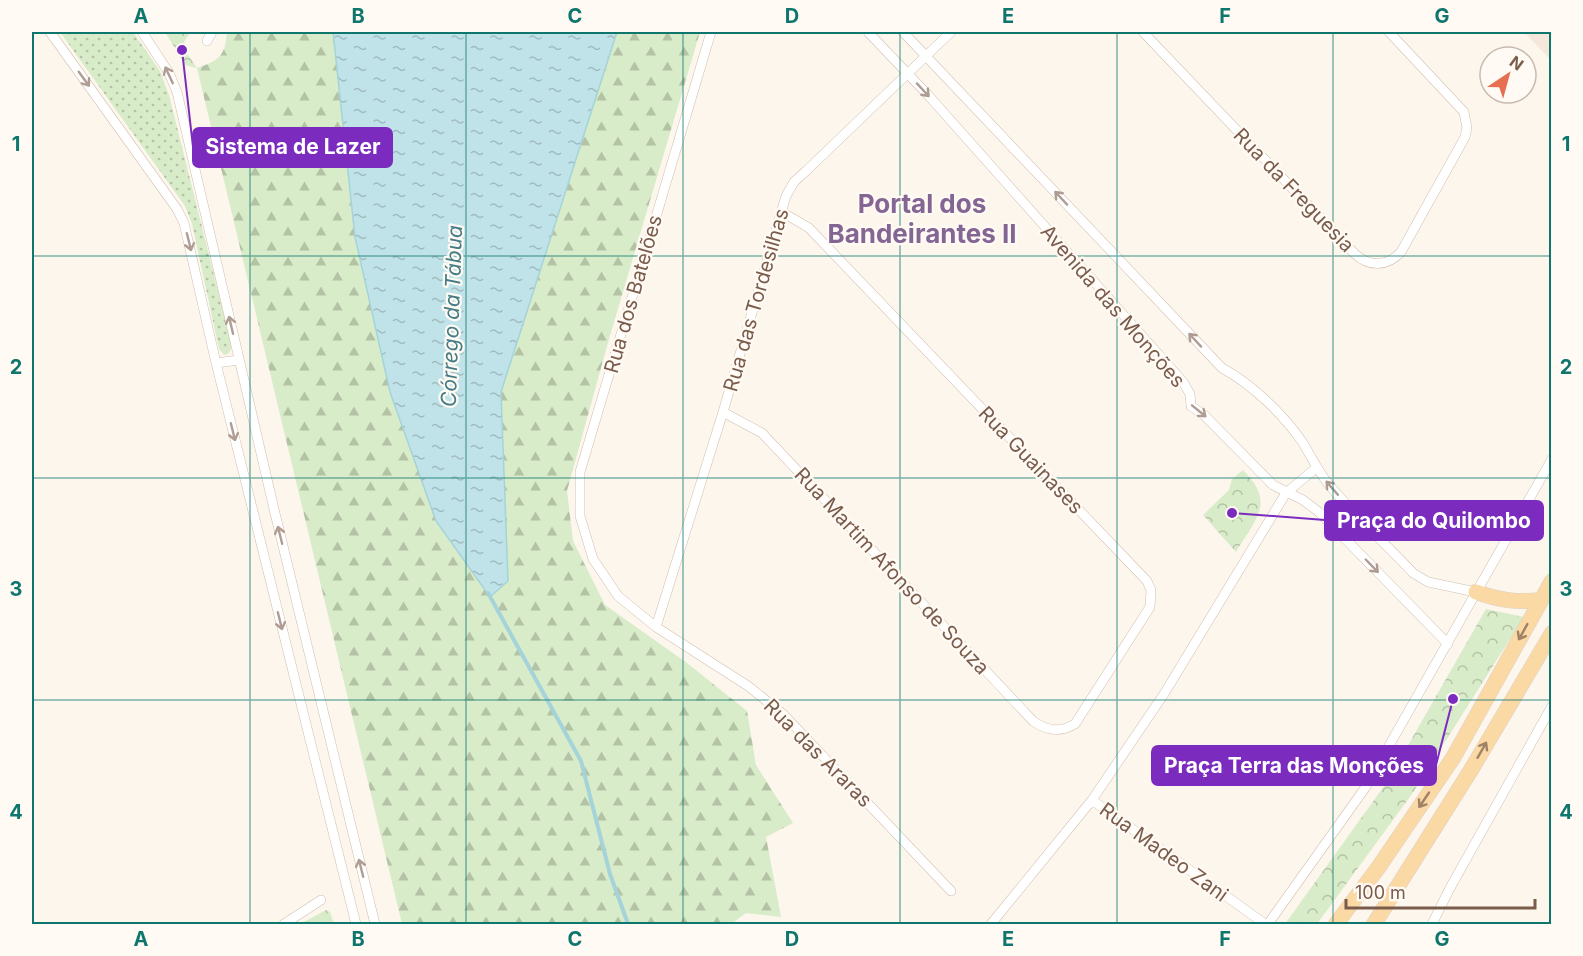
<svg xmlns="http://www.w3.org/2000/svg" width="1583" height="956" viewBox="0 0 1583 956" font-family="Inter,sans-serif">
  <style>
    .residential { fill: #f5e8da }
    .grass { fill: url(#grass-dots) }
    .forest { fill: url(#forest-firs) }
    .park { fill: url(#park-crowns) }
    .water { fill: url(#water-ripples); stroke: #a5d3da; stroke-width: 1.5 }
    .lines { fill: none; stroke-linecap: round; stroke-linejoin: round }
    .stream { stroke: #a5d3da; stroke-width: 4 }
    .minor-casing { stroke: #d1beb0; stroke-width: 10 }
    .primary-casing { stroke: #dad1cd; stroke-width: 16 }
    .minor { stroke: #fff; stroke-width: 9 }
    .primary { stroke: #fbd9a5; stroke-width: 15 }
    .oneway { stroke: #af9d94 }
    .oneway2 { stroke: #a18267 }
    .grid { fill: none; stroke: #0f766e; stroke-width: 1.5; stroke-opacity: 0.55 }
    .labels { text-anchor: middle; stroke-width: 4.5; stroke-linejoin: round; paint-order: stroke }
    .street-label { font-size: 20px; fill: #7a5c4d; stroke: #fffaf3 }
    .water-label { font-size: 21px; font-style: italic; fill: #437c86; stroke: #fffaf3 }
    .district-label { font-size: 26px; font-weight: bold; fill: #846695; stroke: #fffaf3 }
    .leader { fill: none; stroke: #7b2cbf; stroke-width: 2 }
    .callout-dot { fill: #7b2cbf; stroke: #fffaf3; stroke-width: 2 }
    .callout { fill: #7b2cbf; stroke: #7b2cbf; stroke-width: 2 }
    .callout-label { font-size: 21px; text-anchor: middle; font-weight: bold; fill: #fff }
    .neatline { fill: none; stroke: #0f766e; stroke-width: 2 }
    .grid-label { font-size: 20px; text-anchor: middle; font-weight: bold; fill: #0f766e }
  </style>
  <defs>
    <pattern id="grass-dots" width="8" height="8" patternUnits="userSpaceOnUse" patternTransform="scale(1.5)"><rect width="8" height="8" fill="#d8ecc9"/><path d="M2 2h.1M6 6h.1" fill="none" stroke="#b4c2a5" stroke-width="1.8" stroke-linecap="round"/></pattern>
    <pattern id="forest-firs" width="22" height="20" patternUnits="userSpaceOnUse" patternTransform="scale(1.5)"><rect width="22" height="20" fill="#d8ecc9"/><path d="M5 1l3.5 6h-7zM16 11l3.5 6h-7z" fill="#b4c2a5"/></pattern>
    <pattern id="park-crowns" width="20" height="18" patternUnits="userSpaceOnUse" patternTransform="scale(1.5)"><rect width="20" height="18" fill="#d8ecc9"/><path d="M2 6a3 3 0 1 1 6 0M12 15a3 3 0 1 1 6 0" fill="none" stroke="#b4c2a5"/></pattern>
    <pattern id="water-ripples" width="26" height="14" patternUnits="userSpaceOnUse" patternTransform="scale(1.5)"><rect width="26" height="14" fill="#bfe3e8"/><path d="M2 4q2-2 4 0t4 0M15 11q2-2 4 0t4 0" fill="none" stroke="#a0bbbe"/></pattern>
  </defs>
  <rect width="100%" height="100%" fill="#fdf6ec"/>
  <path class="residential" d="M1524,32h27v28l-7,-7z"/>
  <path class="grass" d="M60,32h73l27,39 9,24 63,252 -4,7 -4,1 -5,-6 -27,-125 -7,-18z"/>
  <path class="forest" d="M227,32h106l22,205 35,155 46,129 72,59 -7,-188 116,-360h83l-91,307 -42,152 6,50 32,64 82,58 60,48 9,54 37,58 -27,14 15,80 -35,-4 -15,11h-329l-205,-856c23,-8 28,-12 30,-36z"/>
  <path class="park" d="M165,32h24l1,1 -6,9 4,13 9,13 -12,-3z
    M1243,470c33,33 13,48 -7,82l-33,-37 26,-25 3,-11z
    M1486,609l38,8 -112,177 -95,130h-32l102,-142z
    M326,910l4,2 4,12h-34z"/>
  <path class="water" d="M333,32h284l-116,360 7,189 -18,16 -54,-76 -46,-129 -35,-155z"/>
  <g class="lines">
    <path class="stream" d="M488,593l93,168 29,113 18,50"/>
    <g class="minor-casing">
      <path id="minor" d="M50,32l127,177 7,14 32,140 140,561
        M142,32l27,41 8,19 97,417 101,415
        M711,32l-131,440v44l13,43 25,37 38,31 92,59 35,28 168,177
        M868,32l60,63 255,287 7,12 1,12 13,9 69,70 30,15 16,12 129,132
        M903,32l319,336c31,17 61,46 81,75 9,15 16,30 27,43 26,31 56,58 83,87l15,9 48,10
        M1143,32l212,222c14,13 32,13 46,-2l64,-115 2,-9 -3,-16 -75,-80
        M207,41l5,-9
        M216,363l23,-3
        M723,412l39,21 271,288c14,10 27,12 42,3l75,-117 1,-17 -4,-9 -338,-353 -27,-16
        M656,627l67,-215 63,-216 8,-14 12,-11 145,-139
        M1092,800l173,124
        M284,924l37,-24
        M991,924l101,-124 72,-106 122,-201 30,-25
        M1268,924l97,-136 187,-329
        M1432,924l18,-36 102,-182"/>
    </g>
    <g class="primary-casing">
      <path id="primary" d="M1476,592c23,8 41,11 65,8
        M1336,924l42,-56 75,-110 99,-177
        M1374,924l97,-154 81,-137"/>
    </g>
    <use href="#minor" class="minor"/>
    <use href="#primary" class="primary"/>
  </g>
  <defs><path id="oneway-shaft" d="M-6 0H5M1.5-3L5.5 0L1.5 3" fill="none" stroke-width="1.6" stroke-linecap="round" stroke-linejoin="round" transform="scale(1.5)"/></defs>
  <g class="oneway">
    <use href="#oneway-shaft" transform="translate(169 75) rotate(-115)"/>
    <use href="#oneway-shaft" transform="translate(84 79) rotate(54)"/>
    <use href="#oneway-shaft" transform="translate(923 90) rotate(47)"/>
    <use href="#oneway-shaft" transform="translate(1061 198) rotate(-133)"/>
    <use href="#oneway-shaft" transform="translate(189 242) rotate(76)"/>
    <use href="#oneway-shaft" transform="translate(231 325) rotate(-103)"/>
    <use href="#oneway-shaft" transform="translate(1195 340) rotate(-133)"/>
    <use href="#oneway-shaft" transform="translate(1199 411) rotate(39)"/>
    <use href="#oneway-shaft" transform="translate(233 432) rotate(76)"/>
    <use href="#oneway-shaft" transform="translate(1332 488) rotate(-131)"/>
    <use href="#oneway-shaft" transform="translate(280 535) rotate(-104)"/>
    <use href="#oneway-shaft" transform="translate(1372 566) rotate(46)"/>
    <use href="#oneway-shaft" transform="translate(280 621) rotate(76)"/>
    <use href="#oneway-shaft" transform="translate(361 868) rotate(-104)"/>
  </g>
  <g class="oneway2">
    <use href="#oneway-shaft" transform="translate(1523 632) rotate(119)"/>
    <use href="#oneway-shaft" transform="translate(1482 750) rotate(-60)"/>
    <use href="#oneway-shaft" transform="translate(1424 800) rotate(124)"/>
  </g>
  <path class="grid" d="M250,32v892M466,32v892M683,32v892M900,32v892M1117,32v892M1333,32v892M32,256h1520M32,478h1520M32,700h1520"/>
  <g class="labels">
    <g class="street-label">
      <text transform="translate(1294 190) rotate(46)" y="7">Rua da Freguesia</text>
      <text transform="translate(633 294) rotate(-74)" y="7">Rua dos Batelões</text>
      <text transform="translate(756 300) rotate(-74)" y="7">Rua das Tordesilhas</text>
      <text transform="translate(1113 306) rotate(49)" y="7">Avenida das Monções</text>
      <text transform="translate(1031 460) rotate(46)" y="7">Rua Guainases</text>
      <text transform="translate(892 571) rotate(47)" y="7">Rua Martim Afonso de Souza</text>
      <text transform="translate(818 753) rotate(45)" y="7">Rua das Araras</text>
      <text transform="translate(1164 852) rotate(36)" y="7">Rua Madeo Zani</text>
    </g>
    <g class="water-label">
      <text transform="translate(452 316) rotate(-88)" y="7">Córrego da Tábua</text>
    </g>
    <g class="district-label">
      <text x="922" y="213">Portal dos<tspan x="922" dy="30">Bandeirantes II</tspan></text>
    </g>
  </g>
  <path class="leader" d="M182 50L193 147M1232 513L1325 520M1453 699L1436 765"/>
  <g class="callout-dot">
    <circle cx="182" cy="50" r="6"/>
    <circle cx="1232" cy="513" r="6"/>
    <circle cx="1453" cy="699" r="6"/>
  </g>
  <g class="callout">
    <rect x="193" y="128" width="199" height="39" rx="6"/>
    <rect x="1325" y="501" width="218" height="39" rx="6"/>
    <rect x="1152" y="746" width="284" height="39" rx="6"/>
  </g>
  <g class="callout-label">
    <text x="293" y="154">Sistema de Lazer</text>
    <text x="1434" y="528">Praça do Quilombo</text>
    <text x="1294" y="773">Praça Terra das Monções</text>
  </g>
  <rect width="1583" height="956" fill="none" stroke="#fffaf3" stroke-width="66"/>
  <g transform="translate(1508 75) rotate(36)"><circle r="28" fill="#fffaf3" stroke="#cabbb1" stroke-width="1.5"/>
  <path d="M0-4.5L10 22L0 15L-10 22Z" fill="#e76f51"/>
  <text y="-9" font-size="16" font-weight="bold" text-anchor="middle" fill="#7a5c4d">N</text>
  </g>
  <path d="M1346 899v9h189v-9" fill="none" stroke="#7a5c4d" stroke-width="3"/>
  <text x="1355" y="899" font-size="18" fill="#7a5c4d" stroke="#fffaf3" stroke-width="4.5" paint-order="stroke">100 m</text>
  <rect x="33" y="33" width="1517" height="890" class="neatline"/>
  <g class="grid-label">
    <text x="141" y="23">A</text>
    <text x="358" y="23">B</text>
    <text x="575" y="23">C</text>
    <text x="792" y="23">D</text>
    <text x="1008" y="23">E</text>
    <text x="1225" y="23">F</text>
    <text x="1442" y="23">G</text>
    <text x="16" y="151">1</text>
    <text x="1566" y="151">1</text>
    <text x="16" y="374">2</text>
    <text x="1566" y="374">2</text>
    <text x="16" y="596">3</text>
    <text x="1566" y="596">3</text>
    <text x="16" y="819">4</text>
    <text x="1566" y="819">4</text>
    <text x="141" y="946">A</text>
    <text x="358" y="946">B</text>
    <text x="575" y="946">C</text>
    <text x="792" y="946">D</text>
    <text x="1008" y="946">E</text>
    <text x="1225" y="946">F</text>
    <text x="1442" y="946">G</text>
  </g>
</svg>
